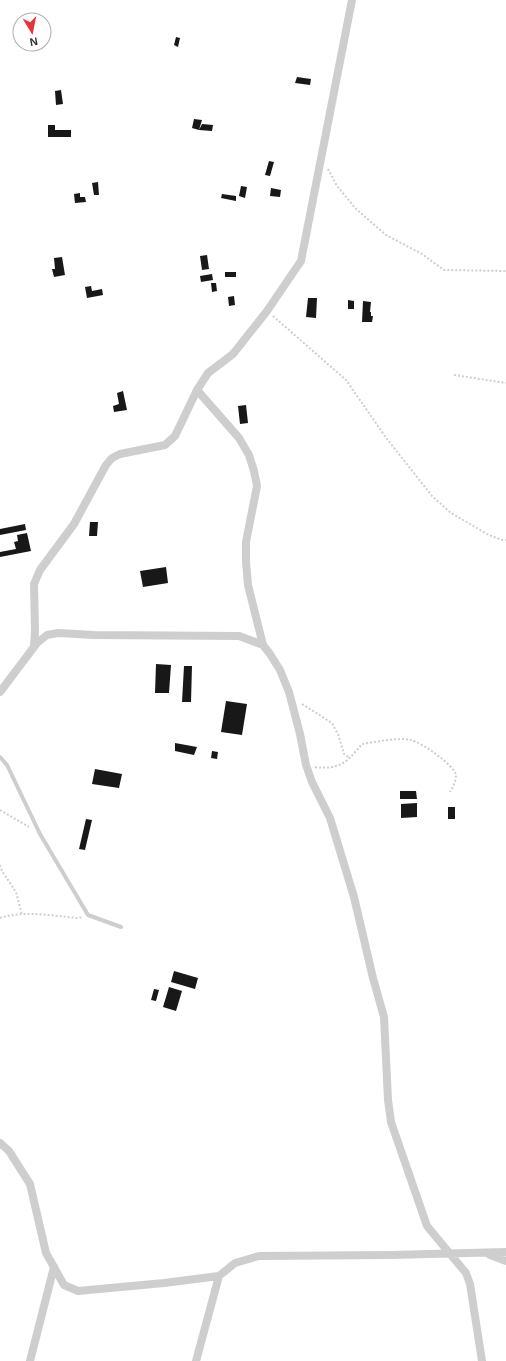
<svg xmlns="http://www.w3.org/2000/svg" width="506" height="1361" viewBox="0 0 506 1361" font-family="Helvetica,sans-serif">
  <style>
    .building { fill: #181818 }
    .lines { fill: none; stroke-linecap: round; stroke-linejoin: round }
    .path { stroke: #cecece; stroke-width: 2; stroke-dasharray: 2 2; stroke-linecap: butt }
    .service { stroke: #cecece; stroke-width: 4 }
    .minor { stroke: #cecece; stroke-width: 8 }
  </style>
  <rect width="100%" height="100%" fill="#fff"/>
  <path class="building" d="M176,37l4,1 -2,9 -4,-2z
    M297,77l14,2 -1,6 -15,-2z
    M61,90l2,14 -7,1 -1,-14z
    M194,119l8,1 -3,10 -7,-2z
    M202,124l11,1 -1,6 -13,-1z
    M48,125h7v5h16v7h-23z
    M269,161l5,1 -4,14 -5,-1z
    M98,182l1,13h-5l-2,-12z
    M241,186l6,1 -2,11 -6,-2z
    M271,188l10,2 -1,7 -10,-1z
    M80,193v4h5l1,5 -11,1 -1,-9z
    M222,194l14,2v5l-15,-3z
    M207,255l2,14 -7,1 -2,-14z
    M62,257l3,18 -11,2 -2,-8h3l-1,-11z
    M225,272h11v5h-11z
    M212,274l1,6 -12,2 -1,-6z
    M211,283h5l1,8 -5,1z
    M91,286l1,5 10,-2 1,6 -16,3 -2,-11z
    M234,296l1,9 -6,1 -1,-9z
    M308,298h9l-1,20 -10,-1z
    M348,300l6,1v8h-6z
    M363,301l8,1 -1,10h1v4h2l-1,6h-10z
    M123,391l4,19 -13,2 -1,-6 6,-2 -2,-11z
    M246,405l2,18 -8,1 -2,-18z
    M90,522h8l-1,14h-8z
    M25,524l1,6 -26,5v-6z
    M27,533l4,18 -31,6v-5l16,-3 -2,-7 4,-1 -1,-6z
    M166,567l2,16 -25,4 -3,-16z
    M156,664l15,1 -2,28h-14z
    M184,666h8l-1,36h-9z
    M226,701l21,3 -5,31 -21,-3z
    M175,743l22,4 -3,8 -19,-4z
    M212,751l6,1 -1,7 -6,-1z
    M95,769l27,5 -3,14 -27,-4z
    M400,791h16l1,8h-17z
    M417,803v14l-16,1v-14z
    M448,807h7v12h-7z
    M86,819l6,1 -7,30 -6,-1z
    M174,971l24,7 -3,11 -24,-7z
    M169,987l13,4 -6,20 -13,-4z
    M154,989l5,1 -3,11 -5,-1z"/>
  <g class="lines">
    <path class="path" d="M328,169l9,17 19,23 30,26 36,19 22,16 62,1
      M273,316l73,64 41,59 45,57 19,17 38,22 13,5h4
      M454,375l52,8
      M302,704l30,19 6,11 6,20 6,4
      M315,767c25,3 32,-5 47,-23 13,-2 37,-7 49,-4 10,2 43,25 45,35 0,6 -3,12 -6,17
      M0,810l29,17
      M0,865l2,6 14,21 6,23
      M0,918c24,-8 53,-2 78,0l4,-1"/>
    <path class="service" d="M0,757l7,8 33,69 48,81 33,12"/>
    <path class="minor" d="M197,390l42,48 10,17 5,16 3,15 -11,56v20l2,23 15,60
      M34,647l1,-16 -1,-47 6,-14 34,-46 32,-59 6,-7 8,-4 45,-9 10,-9 22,-46 11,-17 25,-19 34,-43 34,-50 51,-261
      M0,692l37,-49 10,-8 11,-2 36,2 145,1 24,9 7,9 10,16 9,22 11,42 6,31 6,17 18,36 24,79 19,81 11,39 4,83 3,22 36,104 39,47 4,11 12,77
      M0,1143l9,8 21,33 16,69 18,32 14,6 86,-8 55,-7 16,-13 24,-7 132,-1 115,-3
      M490,1255l16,6
      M30,1361l24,-94
      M196,1361l23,-85"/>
  </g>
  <g transform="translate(32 32) rotate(170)"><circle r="19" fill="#ffffff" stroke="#adadad"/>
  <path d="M0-3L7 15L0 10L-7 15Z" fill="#e7343b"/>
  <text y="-6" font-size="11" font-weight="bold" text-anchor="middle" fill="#313131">N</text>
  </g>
</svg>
